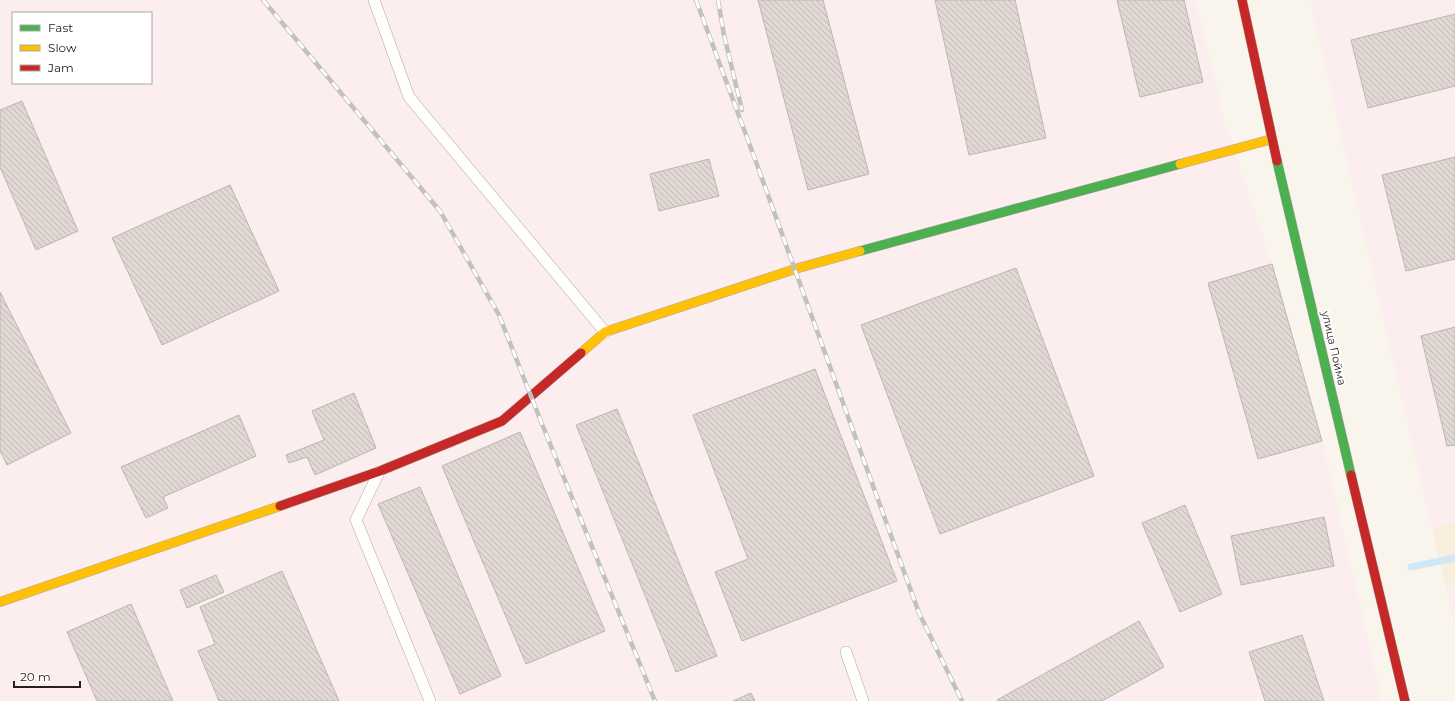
<svg xmlns="http://www.w3.org/2000/svg" width="1455" height="701" viewBox="0 0 1455 701" font-family="Montserrat,sans-serif">
  <style>
    .built { fill: #f8eedc }
    .industrial { fill: #fcedef; fill-rule: evenodd }
    .lines { fill: none; stroke-linecap: round; stroke-linejoin: round }
    .stream { stroke: #d0e8f5; stroke-width: 7 }
    .building { fill: url(#building-back-hatch); stroke: #bbb6b2 }
    .lane-casing { stroke: #ada9a2; stroke-width: 12 }
    .fast-casing { stroke: #ada9a2; stroke-width: 10 }
    .slow-casing { stroke: #ada9a2; stroke-width: 10 }
    .jam-casing { stroke: #ada9a2; stroke-width: 10 }
    .lane { stroke: #fefefc; stroke-width: 11 }
    .fast { stroke: #4caf50; stroke-width: 9 }
    .slow { stroke: #ffc107; stroke-width: 9 }
    .jam { stroke: #c62828; stroke-width: 9 }
    .rail-casing { stroke: #c2c1bf; stroke-width: 4.5 }
    .rail { stroke: #fff; stroke-width: 3; stroke-dasharray: 9; stroke-linecap: butt }
    .labels { text-anchor: middle; stroke-width: 4; stroke-linejoin: round; paint-order: stroke }
    .street-label { font-size: 11px; fill: #26231c; stroke: #fff }
  </style>
  <defs>
    <pattern id="building-back-hatch" width="6" height="6" patternUnits="userSpaceOnUse"><rect width="6" height="6" fill="#e1d8d4"/><path d="M-1 5l2 2M0 0l6 6M5-1l2 2" fill="none" stroke="#c1b9b5"/></pattern>
  </defs>
  <rect width="100%" height="100%" fill="#f9f5ed"/>
  <path class="built" d="M1455,523v61l-9,2 -14,-57z"/>
  <path class="industrial" d="M0,0h1195l30,123 47,141 50,177 60,260h-1381l-1,-3zM13,13h138v70h-138z
    M1310,0h145v523l-23,6z
    M1455,584v46l-9,-44z"/>
  <g class="lines">
    <path class="stream" d="M1411,567l44,-9"/>
  </g>
  <path class="building" d="M758,0h65l46,174 -61,16z
    M935,0h80l31,138 -77,17z
    M1117,0h67l19,82 -63,15z
    M1455,14v72l-87,22 -17,-68z
    M22,101l56,130 -42,19 -36,-83v-57z
    M1455,157v102l-49,12 -24,-96z
    M709,159l10,37 -60,15 -9,-37z
    M230,185l49,106 -117,54 -50,-107z
    M1272,264l50,177 -64,18 -50,-176z
    M1016,268l78,208 -154,58 -79,-209z
    M0,292l71,141 -64,32 -7,-14z
    M1455,327v118l-8,1 -26,-110z
    M815,369l82,212 -155,60 -27,-69 33,-13 -55,-144z
    M354,393l22,55 -61,27 -8,-18 -18,6 -3,-8 38,-15 -12,-29z
    M617,409l100,247 -41,16 -100,-247z
    M239,415l17,41 -93,41 5,11 -22,10 -25,-51z
    M520,432l85,199 -79,33 -84,-198z
    M420,487l81,189 -41,18 -82,-190z
    M1185,505l37,89 -42,18 -38,-89z
    M1324,517l10,49 -93,19 -10,-49z
    M282,571l57,130h-120l-21,-50 17,-7 -15,-37z
    M216,575l8,17 -37,16 -7,-18z
    M131,604l42,97h-76l-30,-69z
    M1139,621l25,46 -62,34h-104l-1,-1z
    M1302,635l22,66h-59l-16,-49z
    M751,693l4,8h-22z"/>
  <g class="lines">
    <g class="lane-casing">
      <path id="lane" d="M374,0l35,97 196,235
        M379,472l-23,48 74,181
        M846,652l17,49"/>
    </g>
    <g class="fast-casing">
      <path id="fast" d="M1277,161l74,314
        M860,251l320,-87"/>
    </g>
    <g class="slow-casing">
      <path id="slow" d="M1180,164l92,-25
        M581,353l24,-21 190,-63 65,-18
        M0,602l280,-96"/>
    </g>
    <g class="jam-casing">
      <path id="jam" d="M1242,0l35,161
        M1351,475l54,226
        M280,506l100,-35 122,-50 79,-68"/>
    </g>
    <use href="#lane" class="lane"/>
    <use href="#fast" class="fast"/>
    <use href="#slow" class="slow"/>
    <use href="#jam" class="jam"/>
    <g class="rail-casing">
      <path id="rail" d="M263,0l177,211 59,104 43,109 113,277
        M696,0l56,151 167,462 43,88
        M718,0l6,35 18,75"/>
    </g>
    <use href="#rail" class="rail"/>
  </g>
  <g class="labels">
    <g class="street-label">
      <text transform="translate(1334 348) rotate(77)" y="4">улица Пойма</text>
    </g>
  </g>
  <rect x="12" y="12" width="140" height="72" fill="#ffffff" stroke="#a8a7a4"/>
  <rect x="20" y="25" width="20" height="6" fill="#4caf50" stroke="#a8a7a4"/>
  <text x="48" y="32" font-size="12" fill="#26231c">Fast</text>
  <rect x="20" y="45" width="20" height="6" fill="#ffc107" stroke="#a8a7a4"/>
  <text x="48" y="52" font-size="12" fill="#26231c">Slow</text>
  <rect x="20" y="65" width="20" height="6" fill="#c62828" stroke="#a8a7a4"/>
  <text x="48" y="72" font-size="12" fill="#26231c">Jam</text>
  <path d="M14 681v6h66v-6" fill="none" stroke="#26231c" stroke-width="2"/>
  <text x="20" y="681" font-size="12" fill="#26231c" stroke="#ffffff" stroke-width="3" paint-order="stroke">20 m</text>
</svg>
